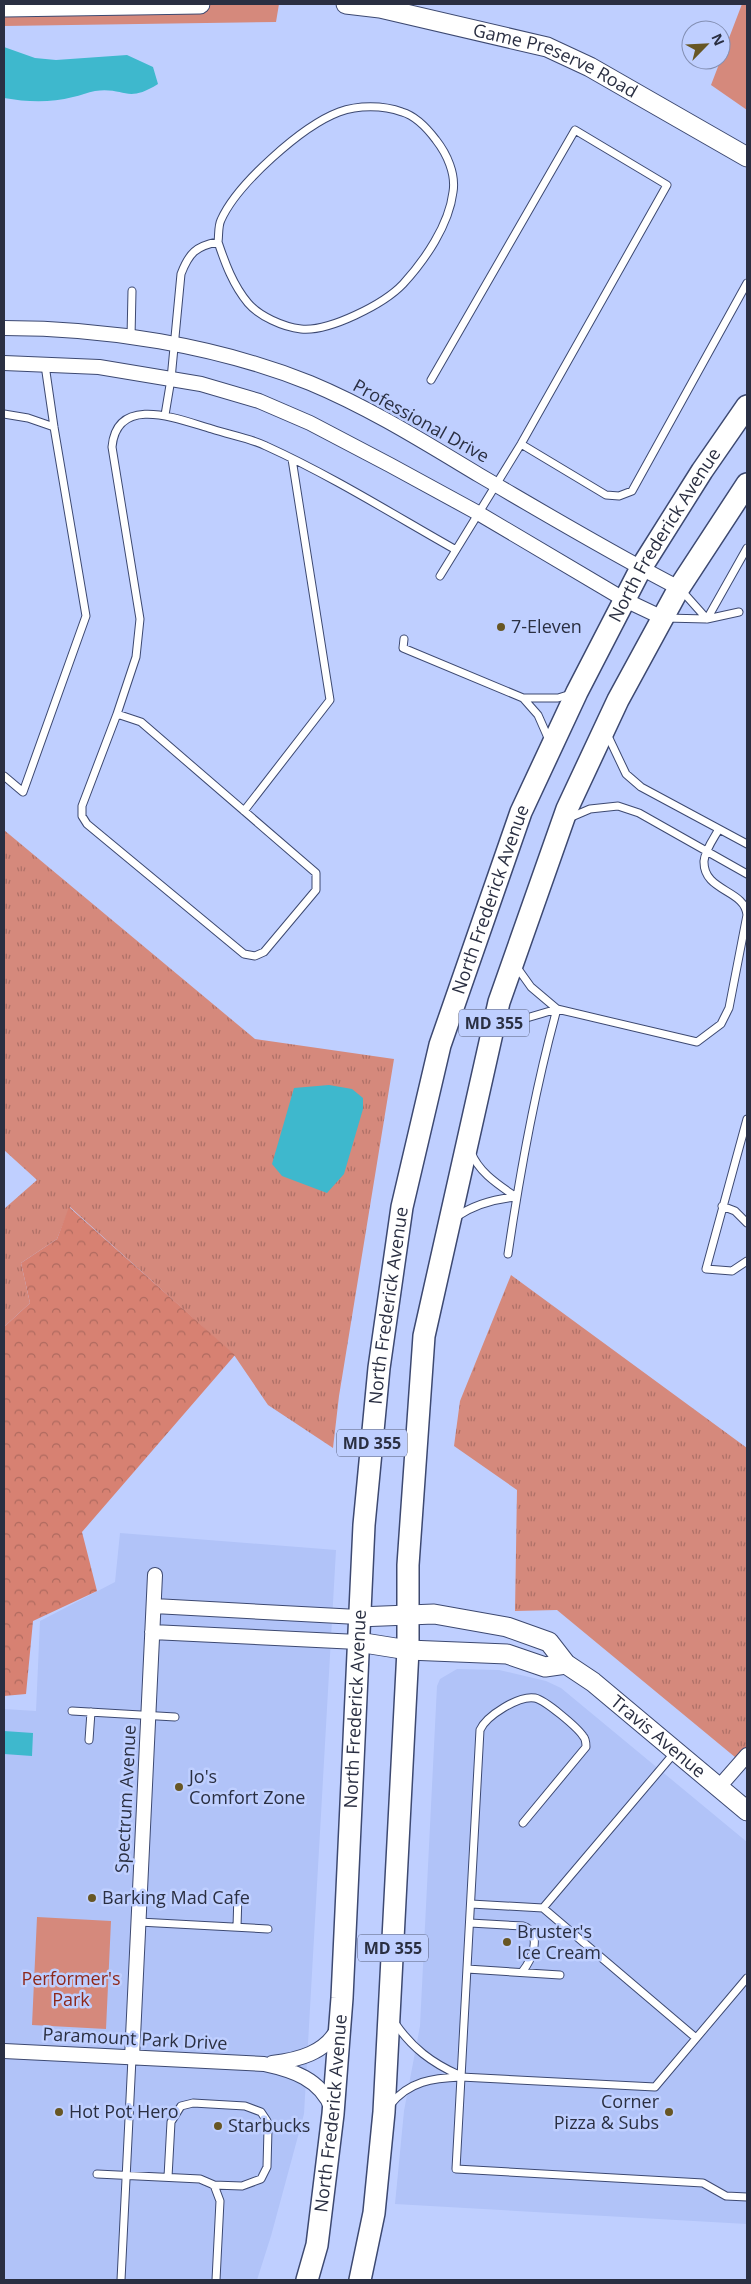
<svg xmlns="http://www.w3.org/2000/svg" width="751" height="2284" viewBox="0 0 751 2284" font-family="'Open Sans',sans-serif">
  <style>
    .built { fill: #b1c3f8 }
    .grass { fill: url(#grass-tufts) }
    .forest { fill: url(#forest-crowns) }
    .green { fill: #d5897c }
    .water { fill: #3eb8cd }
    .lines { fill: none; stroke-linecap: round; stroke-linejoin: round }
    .lane-casing { stroke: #3d4971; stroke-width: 9 }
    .street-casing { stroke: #3d4971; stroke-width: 16 }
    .secondary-casing { stroke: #3d4971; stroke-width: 21 }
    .primary-casing { stroke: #3d4971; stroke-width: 24 }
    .lane { stroke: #fff; stroke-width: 7 }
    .street { stroke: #fff; stroke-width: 14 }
    .secondary { stroke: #fff; stroke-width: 19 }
    .primary { stroke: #fff; stroke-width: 21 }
    .poi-dot { fill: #675624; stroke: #bfcfff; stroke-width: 2 }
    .labels { text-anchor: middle; stroke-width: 5; stroke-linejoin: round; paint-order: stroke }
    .shield { fill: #bfcfff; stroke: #575f7b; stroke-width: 1 }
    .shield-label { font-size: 16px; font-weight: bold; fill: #2a2f42 }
    .street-label { font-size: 18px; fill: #2a2f42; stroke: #bfcfff }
    .poi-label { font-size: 18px; fill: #2a2f42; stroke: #bfcfff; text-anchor: start }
    .park-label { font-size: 18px; fill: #8d281b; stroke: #bfcfff }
  </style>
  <defs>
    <pattern id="grass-tufts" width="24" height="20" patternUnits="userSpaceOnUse" patternTransform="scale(1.25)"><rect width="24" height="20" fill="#d5897c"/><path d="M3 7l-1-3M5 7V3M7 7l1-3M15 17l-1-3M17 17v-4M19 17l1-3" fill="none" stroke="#ad7067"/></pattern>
    <pattern id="forest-crowns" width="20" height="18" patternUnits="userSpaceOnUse" patternTransform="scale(1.25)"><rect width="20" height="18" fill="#d78172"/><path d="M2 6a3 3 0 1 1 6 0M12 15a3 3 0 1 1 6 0" fill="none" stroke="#af6a5f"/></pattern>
  </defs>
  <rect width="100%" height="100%" fill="#bfcfff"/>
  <path class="built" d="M120,1533l216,17 -32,564 -33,122 -14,44h-253v-571l32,2 4,-90 75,-39z
    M457,1669l42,1 47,11 15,7 186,154v382l-352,-20 9,-93 16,-85 17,-340 3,-7z"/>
  <path class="grass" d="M4,830l251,209 139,20 -55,337 -6,52 -65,-43 -34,-50 -164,-148 -13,32 -36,24 9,40 -26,24v-118l33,-29 -33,-30z
    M511,1275l236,173v319l-190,-157 -42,1 2,-121 -63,-44 6,-45z"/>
  <path class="forest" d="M69,1207l166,148 -153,177 15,59 -64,30 -7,73 -22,2v-369l26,-24 -9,-40 36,-24z"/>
  <path class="green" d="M4,4h275l-3,18 -272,4z
    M742,4h5v106l-36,-25z
    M37,1917l74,4 -5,108 -74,-4z"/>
  <path class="water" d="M4,47l31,11 21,2 71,-5 26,12 5,17c-32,20 -32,3 -63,7 -7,1 -15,5 -22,6 -23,6 -46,5 -69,1z
    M329,1085l23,4 11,9v11l-19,65 -17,19 -45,-17 -10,-12 22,-76z
    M4,1731l29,2 -1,23 -28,-2z"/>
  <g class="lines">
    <g class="lane-casing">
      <path id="lane" d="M131,337l1,-46
        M4,414l24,4 26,9
        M165,415l6,-36 10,-105c8,-21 15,-28 37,-32 1,-7 0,-16 3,-22 16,-36 81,-94 118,-108 19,-7 44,-7 63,0 14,4 25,16 34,28 11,14 20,34 17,52 -4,33 -28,68 -50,92 -19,20 -74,48 -102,45 -18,-2 -42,-13 -53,-26 -15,-18 -23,-40 -30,-61
        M521,444l85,51 13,1 13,-5 115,-208
        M440,576l16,-26
        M682,591l25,28 40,-71
        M665,618l42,1 32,-7
        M404,639l-1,9 120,50h35l13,-4
        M523,698l15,17 11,25
        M117,714l-35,92v10l5,8 157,130 11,2 9,-4 52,-62v-17l-175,-151 -24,-8 19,-57 4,-38 -28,-172c5,-54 68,-27 100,-18 18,6 38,9 54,17 66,30 128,69 190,104l65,-106 146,-259 -92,-55 -144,250
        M607,734l19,40 15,13 106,57
        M4,776l19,16 63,-176 -32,-189 -9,-62
        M244,811l86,-111 -38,-241
        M569,818l21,-9 28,-3 21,7 108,61
        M516,966l15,21 26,22
        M497,1032l16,-10 44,-13
        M747,1119l-41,150 26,2 15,-10
        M471,1152c8,21 28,33 45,45
        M722,1206l13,5 12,12
        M456,1217c19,-13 38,-18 60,-20
        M508,1254c12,-82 27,-165 49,-245l140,33 24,-18 8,-16 18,-93c-2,-26 -44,-23 -43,-54 1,-11 10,-23 15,-32
        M72,1711l103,6
        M89,1740l2,-28
        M523,1823l63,-76c0,-4 0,-8 -3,-11 -6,-9 -38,-36 -48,-38 -16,-3 -49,18 -55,32l-24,439 247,14 23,13 21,1
        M471,1904l72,4 153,130
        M543,1908l133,-157
        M139,1922l129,7
        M470,1923l53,3c21,7 8,35 -1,46
        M237,1927l1,-33
        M467,1969l93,6
        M395,2023c17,25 37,40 64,52
        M390,2105c19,-24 43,-27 71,-28l194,10 92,-109
        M97,2174l103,5 14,6 6,16 -4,79
        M168,2177l3,-55 10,-16 12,-3 52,3 16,6 6,9 1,8 -1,38 -6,12 -19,7 -29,-1
        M121,2280l11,-222"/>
    </g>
    <g class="street-casing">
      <path id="street" d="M4,328c102,0 211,17 306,55 60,25 114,59 169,92 67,39 132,78 200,113
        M4,363l95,4 102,17 58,17 51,22 80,42 88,48 147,87 38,18
        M154,1606l204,11
        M152,1632l206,10
        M719,1787l28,-32
        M4,2051l260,13c28,6 57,15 68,45
        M132,2058l23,-483
        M272,2063c26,-3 54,-10 66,-35"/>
    </g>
    <g class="secondary-casing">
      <g id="secondary">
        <path id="s1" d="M346,4l34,4 167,39 43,20 157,90"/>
        <path d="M4,7l196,-3"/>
        <path id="s2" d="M358,1617l76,-3 73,13 42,15 17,22 27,18 154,129"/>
        <path d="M358,1642l50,8 99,4 38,13 21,-3"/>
      </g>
    </g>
    <g class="primary-casing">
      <g id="primary">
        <path id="s3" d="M307,2280l10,-35 16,-131 9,-116 22,-473 15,-157 23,-161 38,-162 81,-233 56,-120 64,-124 61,-97 45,-65"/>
        <path d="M360,2280l14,-67 10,-101 24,-462v-85l16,-229 75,-334 68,-193 51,-109 61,-112 68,-104"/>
      </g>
    </g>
    <use href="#lane" class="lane"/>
    <use href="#street" class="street"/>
    <use href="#secondary" class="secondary"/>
    <use href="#primary" class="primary"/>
  </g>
  <g class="poi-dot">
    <circle cx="501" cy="627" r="5"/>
    <circle cx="179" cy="1787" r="5"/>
    <circle cx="92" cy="1898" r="5"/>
    <circle cx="507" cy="1942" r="5"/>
    <circle cx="59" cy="2112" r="5"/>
    <circle cx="669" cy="2112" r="5"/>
    <circle cx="218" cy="2126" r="5"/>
  </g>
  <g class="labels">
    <g class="shield">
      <rect x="459" y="1009.5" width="70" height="27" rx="4"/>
      <rect x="337" y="1429.5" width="70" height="27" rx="4"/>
      <rect x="358" y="1934.5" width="70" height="27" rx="4"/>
    </g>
    <g class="shield-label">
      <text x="494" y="1029">MD 355</text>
      <text x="372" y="1449">MD 355</text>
      <text x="393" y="1954">MD 355</text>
    </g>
    <g class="street-label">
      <text dy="6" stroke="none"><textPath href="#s1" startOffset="218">Game Preserve Road</textPath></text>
      <text transform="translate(421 421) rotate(29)" y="6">Professional Drive</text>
      <text dy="6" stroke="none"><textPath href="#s3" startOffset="1804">North Frederick Avenue</textPath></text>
      <text dy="6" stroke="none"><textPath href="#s3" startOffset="1399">North Frederick Avenue</textPath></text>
      <text dy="6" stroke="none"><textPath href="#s3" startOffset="979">North Frederick Avenue</textPath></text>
      <text dy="6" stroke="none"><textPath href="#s3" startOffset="574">North Frederick Avenue</textPath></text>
      <text dy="6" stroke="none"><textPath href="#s2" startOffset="340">Travis Avenue</textPath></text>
      <text transform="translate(126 1799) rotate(-87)" y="6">Spectrum Avenue</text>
      <text transform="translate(135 2039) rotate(3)" y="6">Paramount Park Drive</text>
      <text dy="6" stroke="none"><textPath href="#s3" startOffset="169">North Frederick Avenue</textPath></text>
    </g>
    <g class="poi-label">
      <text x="511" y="633">7-Eleven</text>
      <text x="189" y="1783">Jo's<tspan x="189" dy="21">Comfort Zone</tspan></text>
      <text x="102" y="1904">Barking Mad Cafe</text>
      <text x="517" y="1938">Bruster's<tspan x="517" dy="21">Ice Cream</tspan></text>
      <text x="659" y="2108" text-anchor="end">Corner<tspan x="659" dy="21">Pizza &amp; Subs</tspan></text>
      <text x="69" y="2118">Hot Pot Hero</text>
      <text x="228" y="2132">Starbucks</text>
    </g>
    <g class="park-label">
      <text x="71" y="1985">Performer's<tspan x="71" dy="21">Park</tspan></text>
    </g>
  </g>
  <rect width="751" height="2284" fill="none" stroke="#2a2f42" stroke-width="10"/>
  <g transform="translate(706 45) rotate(66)"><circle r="24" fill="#bfcfff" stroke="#838fb3"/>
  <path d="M0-4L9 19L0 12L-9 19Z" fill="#675624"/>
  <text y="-8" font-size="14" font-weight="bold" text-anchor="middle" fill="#2a2f42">N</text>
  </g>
</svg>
